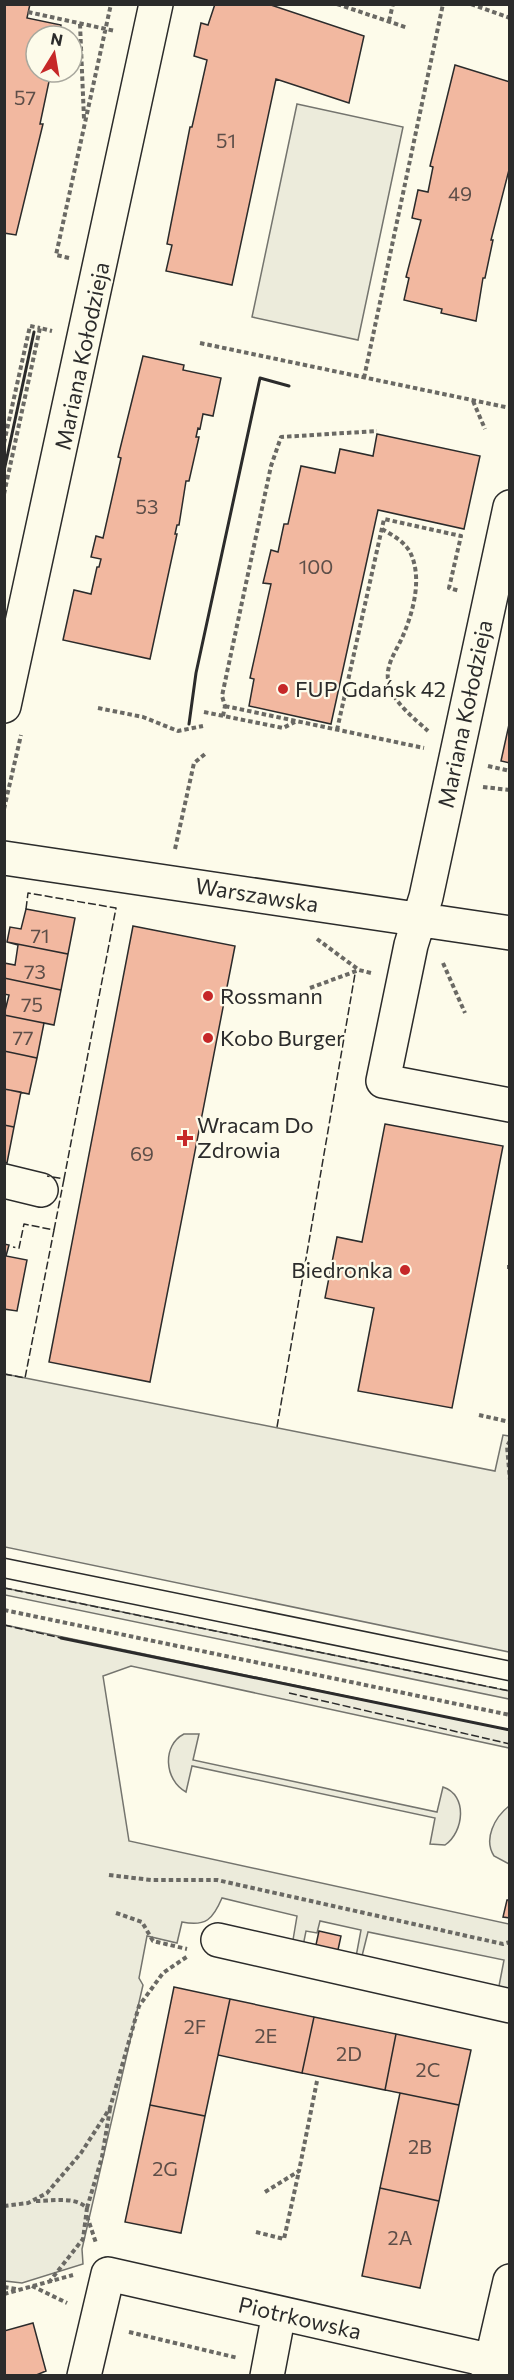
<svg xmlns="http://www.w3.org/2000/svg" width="514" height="2380" viewBox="0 0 514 2380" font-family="Commissioner,sans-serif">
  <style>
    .green { fill: #ecebdb; stroke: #74746e; stroke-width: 1.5 }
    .building { fill: #f2b8a0; stroke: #2b2b2b; stroke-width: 1.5 }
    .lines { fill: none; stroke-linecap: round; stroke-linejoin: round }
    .minor-casing { stroke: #2b2b2b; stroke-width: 36 }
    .path { stroke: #6a6964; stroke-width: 4; stroke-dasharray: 4.5 3; stroke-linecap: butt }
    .minor { stroke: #fdfbea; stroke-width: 33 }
    .tram { stroke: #2b2b2b; stroke-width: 1.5 }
    .fence { stroke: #2b2b2b; stroke-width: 1.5; stroke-dasharray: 8 3; stroke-linecap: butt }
    .wall { stroke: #2b2b2b; stroke-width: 3 }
    .poi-dot { fill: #c62828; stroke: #fdfbea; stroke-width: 2 }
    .labels { text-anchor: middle; stroke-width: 4.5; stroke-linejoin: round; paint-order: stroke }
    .number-label { font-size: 20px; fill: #5d4e48 }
    .street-label { font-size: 22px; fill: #2b2b2b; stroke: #fdfbea }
    .poi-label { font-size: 22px; fill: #2b2b2b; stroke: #fdfbea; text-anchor: start }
  </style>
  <rect width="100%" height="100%" fill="#fdfbea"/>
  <path class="green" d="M297,104l106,23 -45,213 -106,-23z
    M5,1374l490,97 8,-36 6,1v216l-504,-105z
    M5,1588l504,103v8l-504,-104z
    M5,1625l504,105v18l-378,-82 -28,10 26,165 380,83v73l-10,-11 5,-26 -136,-28 -6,24 -7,6 6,-32 -41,-9 -3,12 -11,-2 -4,20 -9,-11 4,-24 -75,-18c-9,21 -16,29 -40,24l-5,21 -30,-7 -8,42 4,7 -61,264 1,15 -61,19 -17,-2z
    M184,1734h15l-6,26 244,52 6,-25c25,8 21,45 2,58l-15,-1 5,-26 -243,-52 -6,26c-22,-12 -24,-47 -2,-58z
    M509,1806v58l-15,-8c-11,-17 1,-39 15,-50z"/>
  <path class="building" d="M4,4h26l-3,14 34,7 -2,11h-23v36h15l-11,52h3l-27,111 -12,-2z
    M215,4h53l96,32 -15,67 -73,-24 -44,206 -66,-14 6,-26 -5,-1 23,-117h2l15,-67 -13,-4 7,-33 7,2z
    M455,65l55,17v84l-19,74h2l-8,38h-2l-7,43 -35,-8 1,-4 -38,-9 5,-22 -3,-1 15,-57 -9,-2 6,-28 10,2 5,-25 -3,-1z
    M143,356l41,9 -1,5 38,8 -8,38 -10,-2 -3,15 -2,-1 -2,9h3l-10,44h-3l-7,44h-2l-2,9h2l-27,125 -87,-19 11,-50 17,4 6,-27h2l2,-8 -10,-2 5,-21 7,2 18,-80 -3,-1z
    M377,434l103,22 -16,73 -86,-19 -47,214 -82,-18 5,-27 -4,-1 21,-94 -8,-1 8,-33 7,2 6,-28h4l13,-58 34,7 5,-24 33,7z
    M510,720v43l-9,-2z
    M26,909l49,9 -7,36 -61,-12 3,-15 11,2z
    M133,926l102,20 -85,436 -101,-20z
    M7,942l61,12 -7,36 -57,-12v-15l11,2 3,-20z
    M4,978l57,12 -7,35 -50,-10 5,-20 -5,-1z
    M4,1015l50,10 -10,-2 -7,35 -33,-7z
    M4,1051l33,7 -8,36 -25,-5z
    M4,1089l17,3 -7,35 -10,-2z
    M385,1124l118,22 -51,262 -94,-17 16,-83 -49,-10 12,-61 25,5z
    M4,1125l10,2 -7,36 -3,-1z
    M4,1244l5,1 -3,11 21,4 -10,51 -13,-2z
    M507,1900h3v18l-7,-1z
    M319,1931l22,5 -5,23 -22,-5z
    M174,1987l56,12 -25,117 -55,-11z
    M230,1999l84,18 -12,56 -84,-18z
    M314,2017l82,17 -11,56 -83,-17z
    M396,2034l75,16 -12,55 -74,-15z
    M400,2093l59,12 -20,96 -59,-13z
    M150,2105l55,11 -24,117 -56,-11z
    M380,2188l59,13 -19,87 -58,-12z
    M33,2323l13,48 -12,5h-30v-45z"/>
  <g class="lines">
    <g class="minor-casing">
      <path id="minor" d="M510,507l-84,390 -15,48 -28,136 127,24
        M4,706l152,-702
        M4,858l506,75
        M4,1181l37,9
        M218,1940l292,66
        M84,2376l24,-102 402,91
        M267,2376l12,-63
        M488,2376l22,-95"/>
    </g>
    <path class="path" d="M337,4l71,24
      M471,4l39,14
      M28,12l87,19
      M389,21l4,-17
      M80,24l4,95
      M69,258l-13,-3 55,-251
      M200,343l310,65
      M364,378l79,-374
      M473,401l12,28
      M4,443l26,-117 10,2
      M4,494l36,-166 12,3
      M382,529c10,6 22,12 28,23 13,26 3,61 -8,86 -7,15 -18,29 -13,47 5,18 26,34 39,46
      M225,706l199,42
      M98,708l45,9 35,14 25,-5
      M204,712l79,16 12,-6
      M223,716l2,-10 -3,-10 49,-230 10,-29 96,-6
      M337,730l47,-211 77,17 -12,52 11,3
      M488,766l22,5
      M483,787l27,3
      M4,809l17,-74
      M175,849l19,-86 11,-9
      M317,939l42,31 12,3
      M443,963l22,50
      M310,988l49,-18
      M507,1267h3
      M479,1415l31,7
      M510,1441l-3,5 3,34
      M4,1610l506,105
      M109,1875l42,5h66l286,64 7,-2
      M116,1913l26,9 11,19 34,8
      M265,2192l34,-21 18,-90
      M36,2201c16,0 39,-5 51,7l-4,31 -33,42
      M4,2206l24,-3 19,-10 34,-40 29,-45 29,-102 24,-33 25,-17
      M87,2208l15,-51 8,-48
      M87,2216l9,27
      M256,2232l28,7 15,-68
      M32,2286l35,17
      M4,2287l12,2
      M4,2294l69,-19
      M129,2332l109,26"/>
    <use href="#minor" class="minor"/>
    <path class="tram" d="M4,1558l506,103
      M4,1578l506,103"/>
    <path class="fence" d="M26,909l2,-16 88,15 -52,271 -17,-3
      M54,1230l10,-51
      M4,1374l21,4 29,-148 -30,-6 -5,24 -6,-1
      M277,1427l78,-453
      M4,1588l506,103
      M4,1625l57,13
      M289,1693l221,51"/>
    <path class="wall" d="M4,471l30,-139
      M189,724l7,-51 64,-295 29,8
      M61,1638l449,92"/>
  </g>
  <g class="poi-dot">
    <circle cx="283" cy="689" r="6"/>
    <circle cx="208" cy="996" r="6"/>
    <circle cx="208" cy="1038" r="6"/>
    <path d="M182 1129h6v6h6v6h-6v6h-6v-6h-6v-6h6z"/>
    <circle cx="405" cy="1270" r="6"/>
  </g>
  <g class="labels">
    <g class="number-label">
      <text x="25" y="105">57</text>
      <text x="226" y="148">51</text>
      <text x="460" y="201">49</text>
      <text x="147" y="514">53</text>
      <text x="316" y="574">100</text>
      <text x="40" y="943">71</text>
      <text x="35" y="979">73</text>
      <text x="32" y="1012">75</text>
      <text x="23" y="1045">77</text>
      <text x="142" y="1161">69</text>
      <text x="195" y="2034">2F</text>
      <text x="266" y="2043">2E</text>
      <text x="349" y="2061">2D</text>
      <text x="428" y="2077">2C</text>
      <text x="420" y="2154">2B</text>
      <text x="165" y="2176">2G</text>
      <text x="400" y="2245">2A</text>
    </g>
    <g class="street-label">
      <text transform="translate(82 356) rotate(-78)" y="8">Mariana Kołodzieja</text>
      <text transform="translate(465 714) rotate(-78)" y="8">Mariana Kołodzieja</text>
      <text transform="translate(257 895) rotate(9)" y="8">Warszawska</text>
      <text transform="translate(300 2318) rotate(13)" y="8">Piotrkowska</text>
    </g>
    <g class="poi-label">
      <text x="295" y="697">FUP Gdańsk 42</text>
      <text x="220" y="1004">Rossmann</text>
      <text x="220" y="1046">Kobo Burger</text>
      <text x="197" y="1133">Wracam Do<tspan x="197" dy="25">Zdrowia</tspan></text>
      <text x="393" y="1278" text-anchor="end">Biedronka</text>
    </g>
  </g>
  <rect width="514" height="2380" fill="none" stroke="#2b2b2b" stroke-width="12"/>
  <g transform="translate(54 54) rotate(11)"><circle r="28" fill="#fdfbea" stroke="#a9a89e" stroke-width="1.5"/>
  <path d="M0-4.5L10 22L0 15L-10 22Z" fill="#c62828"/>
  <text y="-9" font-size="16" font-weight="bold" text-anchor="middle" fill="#2b2b2b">N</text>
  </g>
</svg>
